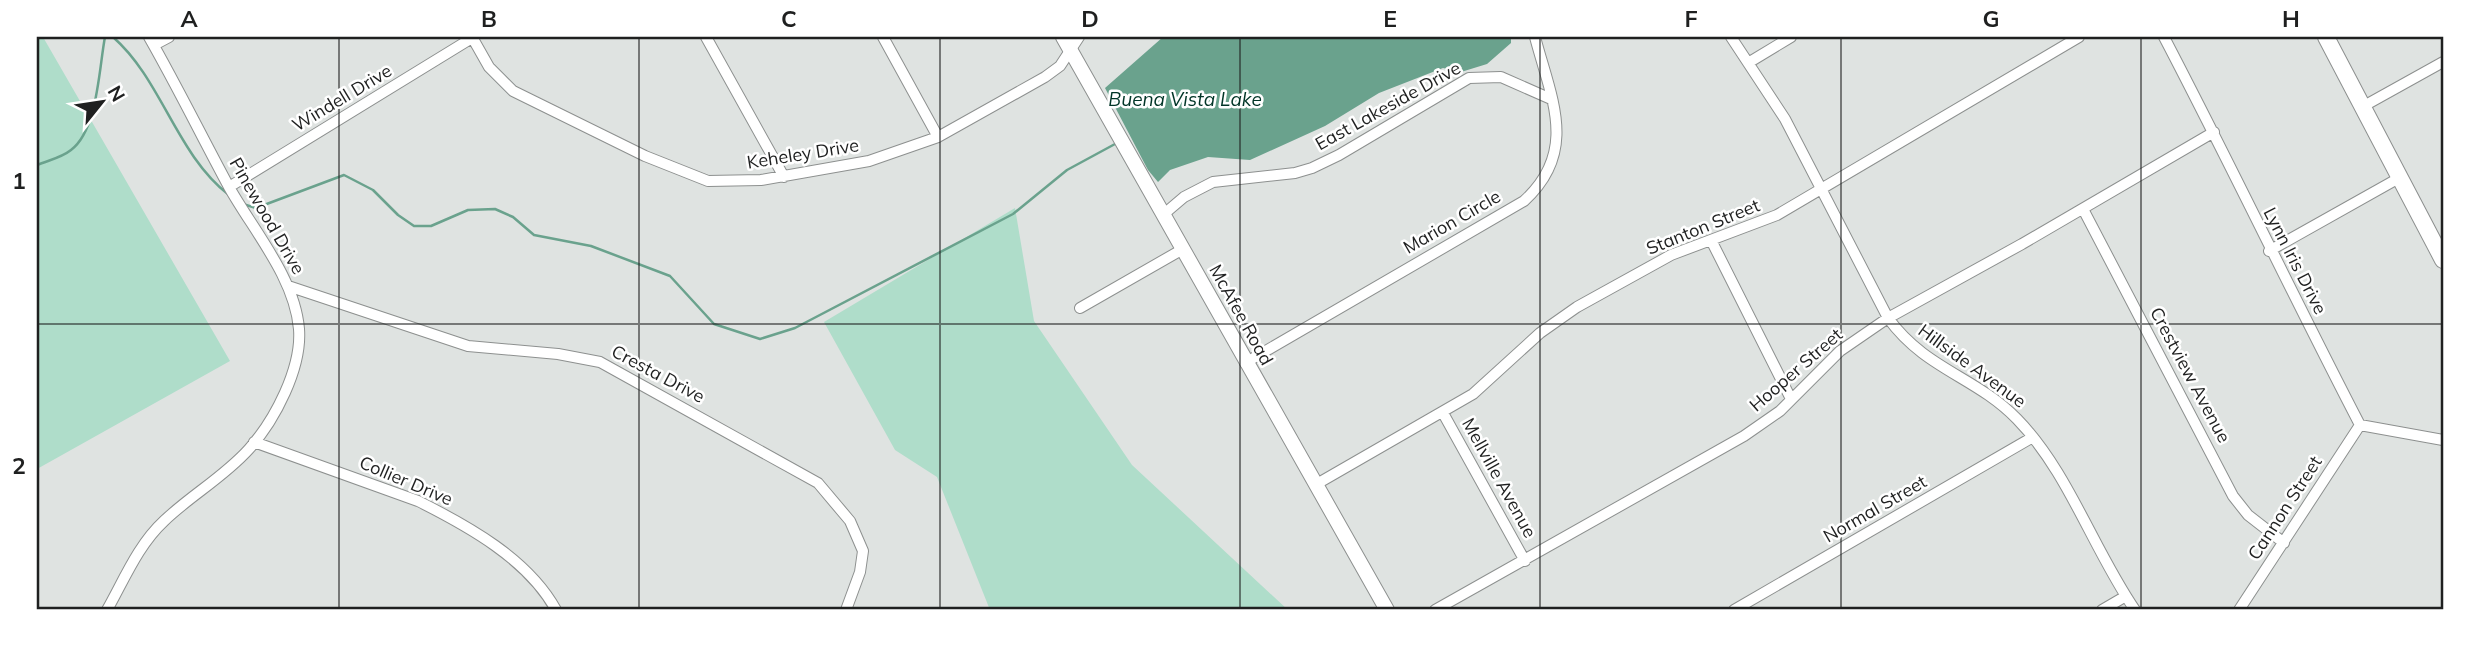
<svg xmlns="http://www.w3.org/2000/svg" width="2480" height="647" viewBox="0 0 2480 647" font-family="Mulish,sans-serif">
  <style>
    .green { fill: #afddca }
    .water { fill: #6aa28d }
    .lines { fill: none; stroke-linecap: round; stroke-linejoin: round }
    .stream { stroke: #6aa28d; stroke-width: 2.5 }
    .minor-casing { stroke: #8d908f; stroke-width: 12 }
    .tertiary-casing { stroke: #8d908f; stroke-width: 16 }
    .secondary-casing { stroke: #8d908f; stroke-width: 18 }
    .minor { stroke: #fff; stroke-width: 10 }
    .tertiary { stroke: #fff; stroke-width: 14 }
    .secondary { stroke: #fff; stroke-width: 16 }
    .grid { fill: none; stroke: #1f2020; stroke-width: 2; stroke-opacity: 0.55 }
    .labels { text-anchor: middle; stroke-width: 5; stroke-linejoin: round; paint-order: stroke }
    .street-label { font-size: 18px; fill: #1f2020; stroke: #fff }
    .water-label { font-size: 19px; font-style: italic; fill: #013527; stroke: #fff }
    .neatline { fill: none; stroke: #1f2020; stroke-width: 2.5 }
    .grid-label { font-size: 23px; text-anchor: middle; font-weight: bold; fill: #1f2020 }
  </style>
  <rect width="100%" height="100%" fill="#dfe3e1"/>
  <path class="green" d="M37,37h6l187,324 -193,108z
    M1015,208l19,113 98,144 156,145h-298l-53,-133 -42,-27 -71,-128z"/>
  <path class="water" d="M1163,37h348v6l-24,21 -26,8 -18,-4 -64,25 -54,33 -75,34 -42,-3 -38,13 -12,12 -10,-12 -43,-82z"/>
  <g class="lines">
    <path class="stream" d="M113,37c49,43 63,117 116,158
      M37,165c12,-5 24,-7 34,-15 27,-20 28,-83 34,-113
      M243,204l13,4 88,-33 29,15 25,25 16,11h17l37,-16 27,-1 18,8 21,18 57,11 79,30 44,48 46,15 35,-11 218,-114 54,-44 48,-26"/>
    <g class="minor-casing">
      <path id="minor" d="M472,37l17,30 24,24 132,65 63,25 53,-1 108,-19 69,-24 107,-60 15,-11 19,-29
        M706,37l78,140
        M883,37l55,100
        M1731,37l54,82 103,199c38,52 87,58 129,101 51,52 77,132 118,191
        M2164,37c67,128 129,259 196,388l83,15
        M154,45l15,-8
        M1748,63l43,-26
        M2362,107l81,-45
        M229,187l243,-149
        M2083,209l150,287 15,19 36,28
        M1164,214l20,-17 29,-15 82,-9 17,-5 27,-13 130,-77 32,-1 50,22
        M1711,240l80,159
        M2269,251l130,-73
        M288,286l180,60 90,8 42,8 218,121 32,38 13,30 -3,21 -14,38
        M1080,308l103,-59
        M1245,363l279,-162c55,-50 27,-103 11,-164
        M1443,413l82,148
        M254,442l164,59c50,25 110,58 138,109
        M1315,485l158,-91 67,-61 37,-26 94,-52 106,-40 302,-178
        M107,610c17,-30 31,-65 57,-89 27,-26 60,-44 85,-72 26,-29 53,-81 50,-120 -4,-51 -46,-99 -70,-142 -27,-50 -52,-101 -80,-150
        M1435,610l309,-174 36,-25 60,-60 48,-33 134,-74 192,-112
        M1734,610l299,-173
        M2102,610l24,-14
        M2239,610l121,-185"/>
    </g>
    <g class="tertiary-casing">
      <path id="tertiary" d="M1063,37l324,573"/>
    </g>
    <g class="secondary-casing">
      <path id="secondary" d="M2326,37l117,223"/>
    </g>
    <use href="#minor" class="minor"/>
    <use href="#tertiary" class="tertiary"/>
    <use href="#secondary" class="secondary"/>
  </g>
  <path class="grid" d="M339,37v573M639,37v573M940,37v573M1240,37v573M1540,37v573M1841,37v573M2141,37v573M37,324h2406"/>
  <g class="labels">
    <g class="street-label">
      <text transform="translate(342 98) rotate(-31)" y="6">Windell Drive</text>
      <text transform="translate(1388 106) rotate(-29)" y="6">East Lakeside Drive</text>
      <text transform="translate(803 154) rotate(-9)" y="6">Keheley Drive</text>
      <text transform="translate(267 216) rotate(60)" y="6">Pinewood Drive</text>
      <text transform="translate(1452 222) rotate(-30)" y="6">Marion Circle</text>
      <text transform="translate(1703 227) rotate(-22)" y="6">Stanton Street</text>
      <text transform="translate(2295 261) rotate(63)" y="6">Lynn Iris Drive</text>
      <text transform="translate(1241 315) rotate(61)" y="6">McAfee Road</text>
      <text transform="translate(1972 366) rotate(36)" y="6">Hillside Avenue</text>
      <text transform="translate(1796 370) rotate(-41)" y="6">Hooper Street</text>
      <text transform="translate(658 374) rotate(28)" y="6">Cresta Drive</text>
      <text transform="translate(2190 375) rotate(62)" y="6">Crestview Avenue</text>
      <text transform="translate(1499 478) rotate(61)" y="6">Mellville Avenue</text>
      <text transform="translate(406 481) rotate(23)" y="6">Collier Drive</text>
      <text transform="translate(2285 508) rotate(-57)" y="6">Cannon Street</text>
      <text transform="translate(1875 509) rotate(-30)" y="6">Normal Street</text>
    </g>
    <g class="water-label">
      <text x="1185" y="106">Buena Vista Lake</text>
    </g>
  </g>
  <rect width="2480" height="647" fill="none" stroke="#ffffff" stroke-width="77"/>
  <g transform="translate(102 102) rotate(60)" stroke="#ffffff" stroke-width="5" paint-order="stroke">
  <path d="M0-5L12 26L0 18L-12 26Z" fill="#1f2020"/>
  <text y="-10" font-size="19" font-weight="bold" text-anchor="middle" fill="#1f2020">N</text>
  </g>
  <rect x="38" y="38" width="2404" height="570" class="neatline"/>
  <g class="grid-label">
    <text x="189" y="27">A</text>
    <text x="489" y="27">B</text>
    <text x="789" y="27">C</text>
    <text x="1090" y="27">D</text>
    <text x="1390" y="27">E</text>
    <text x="1691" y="27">F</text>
    <text x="1991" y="27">G</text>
    <text x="2291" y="27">H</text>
    <text x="19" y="189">1</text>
    <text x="19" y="474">2</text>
  </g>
</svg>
